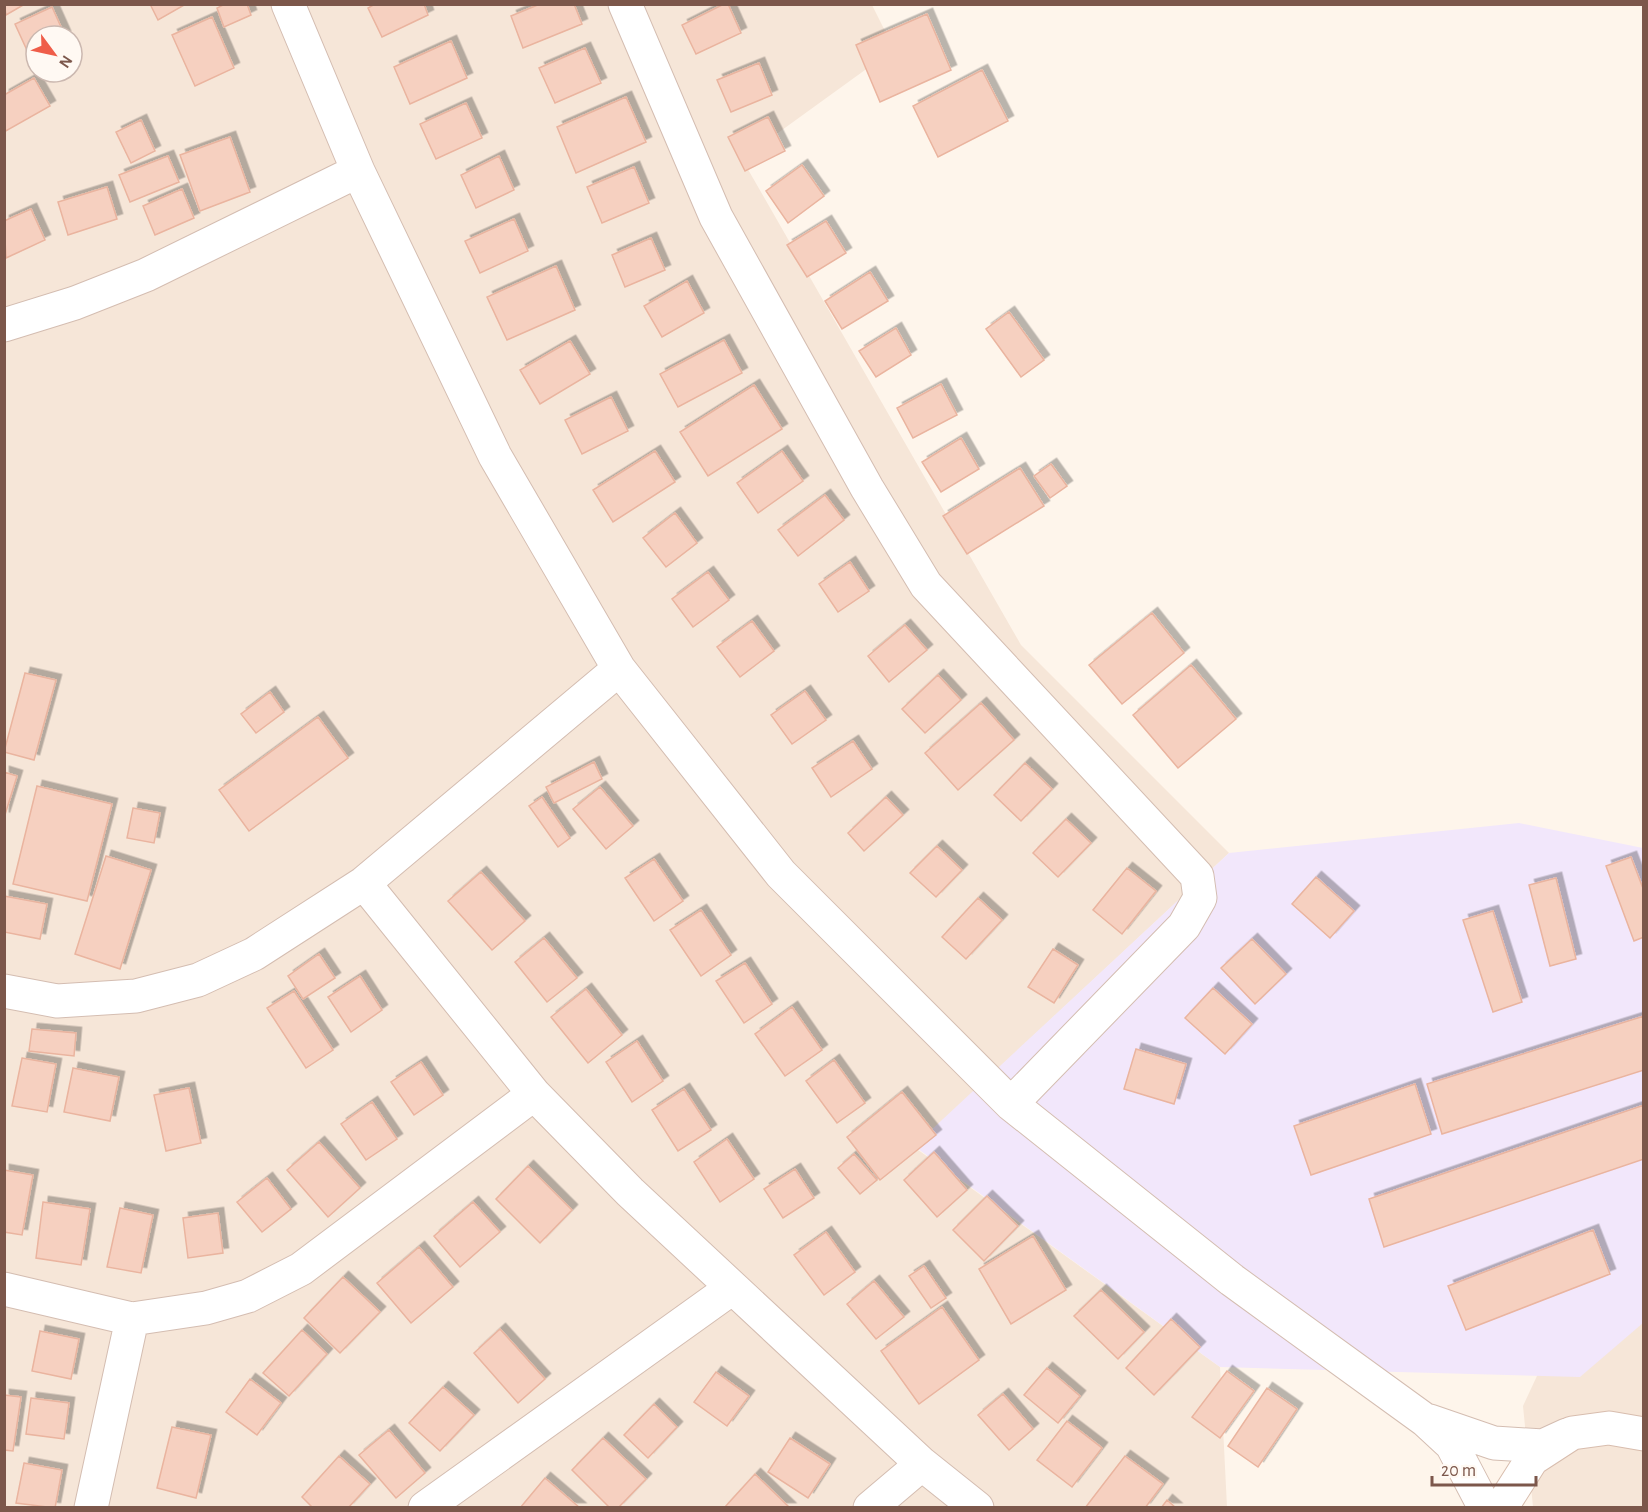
<svg xmlns="http://www.w3.org/2000/svg" width="1648" height="1512" viewBox="0 0 1648 1512" font-family="'Alegreya Sans',sans-serif">
  <style>
    .residential { fill: #f6e6d8; fill-rule: evenodd }
    .education { fill: #f2e7fb }
    .building { fill: #f6d0c0; stroke: #eab49f; stroke-width: 1.5; filter: url(#shadow) }
    .lines { fill: none; stroke-linecap: round; stroke-linejoin: round }
    .street-casing { stroke: #d4bdb1; stroke-width: 35 }
    .secondary-casing { stroke: #d8bdae; stroke-width: 35 }
    .street { stroke: #fff; stroke-width: 33 }
    .secondary { stroke: #fff; stroke-width: 33 }
  </style>
  <defs>
    <filter id="shadow"><feDropShadow dx="5.5" dy="-5.5" stdDeviation="0" flood-color="#0004"/></filter>
  </defs>
  <rect width="100%" height="100%" fill="#fef5eb"/>
  <path class="residential" d="M5,5h867l22,44 -152,110 279,486 208,208 -315,294 306,220 7,140 -1222,1zM36,36h36v36h-36z
    M1643,1149v358h-110l-10,-101z"/>
  <path class="education" d="M1519,823l124,25v475l-63,54 -360,-10 -306,-221 315,-293z"/>
  <path class="building" d="M4,4h21l-19,11z
    M150,4h36l-28,16z
    M225,4h22l4,11 -27,12 -7,-19z
    M375,4h49l4,11 -46,22 -14,-29z
    M540,4h34l8,20 -59,24 -12,-32z
    M724,4h4l13,29 -45,21 -14,-29z
    M52,7l13,29h-29v34l-21,-46z
    M927,14l24,56 -71,32 -24,-57z
    M212,17l22,51 -39,18 -23,-51z
    M451,41l16,37 -57,26 -16,-37z
    M585,48l16,35 -46,20 -16,-35z
    M759,63l13,32 -41,17 -14,-32z
    M982,70l26,51 -70,36 -25,-51z
    M34,78l16,28 -46,26v-37z
    M626,97l20,45 -70,31 -19,-46z
    M466,103l16,35 -46,21 -16,-35z
    M768,117l17,34 -40,20 -17,-34z
    M141,120l14,31 -24,12 -15,-31z
    M230,137l20,55 -50,19 -20,-56z
    M168,156l11,26 -49,20 -11,-27z
    M499,156l15,34 -38,18 -15,-33z
    M802,165l22,31 -36,27 -22,-32z
    M634,167l15,36 -47,20 -15,-36z
    M107,187l10,32 -49,16 -10,-33z
    M182,189l12,29 -39,17 -12,-29z
    M31,209l14,31 -39,18 -2,-37z
    M514,219l14,32 -48,22 -15,-32z
    M826,221l20,32 -39,24 -20,-32z
    M651,238l14,32 -40,17 -13,-32z
    M556,266l19,44 -68,30 -20,-43z
    M870,272l18,29 -46,28 -17,-28z
    M687,281l17,32 -42,24 -18,-31z
    M1009,312l35,48 -23,17 -35,-48z
    M896,328l15,27 -35,22 -17,-26z
    M724,340l18,33 -64,34 -18,-33z
    M570,341l20,33 -50,30 -20,-34z
    M941,384l16,31 -44,23 -16,-30z
    M754,385l28,44 -74,47 -28,-44z
    M611,397l17,34 -46,23 -17,-34z
    M961,438l18,31 -38,23 -19,-30z
    M655,451l20,31 -62,40 -20,-32z
    M782,451l21,30 -45,32 -21,-30z
    M1051,464l16,22 -17,12 -16,-22z
    M1020,468l24,38 -77,48 -24,-38z
    M825,495l19,25 -46,36 -20,-26z
    M675,513l22,30 -31,24 -23,-29z
    M850,562l19,29 -31,21 -19,-28z
    M708,572l21,28 -36,27 -21,-28z
    M1152,613l32,40 -62,51 -33,-39z
    M752,621l22,30 -34,26 -23,-30z
    M905,625l22,25 -38,32 -21,-26z
    M1191,665l45,54 -58,49 -45,-53z
    M25,673l31,7 -22,80 -30,-8z
    M938,675l23,25 -36,33 -23,-24z
    M805,691l21,29 -34,24 -21,-29z
    M270,692l14,20 -28,21 -15,-19z
    M981,703l33,37 -56,50 -33,-37z
    M318,717l30,41 -99,73 -30,-41z
    M853,741l19,28 -41,28 -19,-29z
    M594,762l8,17 -48,24 -8,-16z
    M1025,763l27,26 -31,32 -27,-26z
    M4,772l13,4 -13,42z
    M37,786l75,18 -25,97 -74,-17z
    M600,787l33,39 -27,23 -33,-40z
    M542,797l28,41 -12,9 -29,-41z
    M886,797l17,18 -39,36 -16,-18z
    M133,808l27,5 -6,30 -27,-5z
    M1066,819l25,24 -33,34 -25,-24z
    M937,846l25,24 -26,27 -26,-24z
    M106,856l45,14 -31,99 -45,-15z
    M1631,857l13,34v46l-10,4 -28,-75z
    M654,859l29,42 -29,20 -29,-43z
    M1127,868l29,23 -34,43 -29,-24z
    M481,872l44,49 -33,29 -44,-49z
    M1316,877l38,34 -24,27 -38,-34z
    M1556,878l20,81 -26,7 -21,-81z
    M4,896l43,8 -7,35 -36,-7z
    M978,898l24,22 -36,39 -24,-22z
    M701,910l30,45 -30,21 -31,-46z
    M1493,911l29,91 -29,10 -30,-92z
    M544,938l33,40 -30,24 -32,-40z
    M1252,939l34,35 -31,30 -34,-36z
    M1053,949l25,16 -24,38 -26,-16z
    M319,954l16,24 -32,21 -15,-23z
    M745,963l27,41 -28,19 -28,-42z
    M360,976l22,34 -31,22 -23,-35z
    M1213,988l39,36 -27,30 -40,-36z
    M586,989l36,46 -34,28 -37,-46z
    M294,991l39,59 -27,18 -39,-60z
    M792,1007l30,43 -37,26 -30,-42z
    M1644,1016v54l-202,64 -15,-50z
    M32,1029l44,4 -2,23 -45,-5z
    M637,1041l26,40 -31,21 -26,-40z
    M1136,1049l50,15 -12,40 -50,-15z
    M22,1058l34,6 -9,48 -35,-6z
    M834,1060l31,43 -28,20 -31,-42z
    M421,1062l22,33 -29,20 -23,-33z
    M73,1068l46,9 -9,44 -46,-9z
    M1415,1084l16,50 -120,41 -17,-49z
    M189,1088l12,55 -35,8 -12,-56z
    M684,1089l27,41 -33,21 -26,-41z
    M902,1092l34,43 -56,45 -33,-43z
    M372,1102l25,37 -31,21 -25,-36z
    M1644,1105v54l-260,88 -15,-48z
    M727,1139l27,40 -34,23 -26,-40z
    M319,1142l41,46 -32,29 -41,-47z
    M934,1152l33,38 -30,27 -33,-37z
    M854,1154l23,26 -17,14 -22,-26z
    M528,1166l44,44 -32,33 -44,-44z
    M795,1169l19,29 -31,20 -19,-29z
    M4,1170l29,5 -11,60 -18,-3z
    M267,1178l24,31 -29,23 -25,-30z
    M987,1196l31,30 -34,35 -31,-31z
    M43,1202l47,7 -9,56 -45,-7z
    M473,1202l27,30 -40,35 -26,-31z
    M120,1208l33,7 -12,58 -34,-6z
    M218,1213l5,40 -35,5 -5,-40z
    M1593,1230l17,44 -144,56 -18,-44z
    M826,1232l29,40 -31,23 -30,-40z
    M1033,1236l33,54 -55,34 -32,-55z
    M419,1247l34,40 -42,36 -34,-40z
    M924,1266l22,32 -15,10 -22,-32z
    M343,1277l37,35 -40,41 -36,-35z
    M874,1281l30,36 -28,22 -29,-35z
    M1101,1290l43,42 -26,27 -44,-43z
    M942,1307l37,53 -60,44 -38,-53z
    M1171,1319l29,28 -46,48 -28,-27z
    M500,1329l45,50 -27,24 -44,-50z
    M302,1330l25,24 -38,42 -26,-23z
    M40,1331l39,8 -8,40 -39,-8z
    M1047,1368l33,28 -22,27 -34,-28z
    M1227,1371l27,20 -34,47 -28,-21z
    M716,1372l33,24 -22,30 -33,-24z
    M250,1379l31,24 -24,32 -31,-23z
    M443,1387l31,28 -34,36 -31,-28z
    M1267,1388l30,21 -39,58 -30,-21z
    M1003,1394l30,35 -24,21 -31,-35z
    M4,1395l17,2 -8,54 -9,-1z
    M31,1398l38,5 -5,36 -38,-5z
    M654,1404l23,23 -29,31 -24,-23z
    M1067,1421l35,27 -30,39 -35,-27z
    M172,1427l39,8 -15,63 -39,-10z
    M389,1430l36,43 -29,25 -37,-43z
    M603,1438l43,41 -28,29h-8l-38,-38z
    M790,1438l40,26 -22,34 -40,-26z
    M339,1456l31,28 -22,24h-35l-11,-11z
    M1125,1456l38,28 -18,24h-60z
    M24,1463l38,7 -7,38 -39,-5z
    M755,1474l35,34h-66z
    M545,1478l35,30h-60z
    M1167,1500l9,8h-15z"/>
  <g class="lines">
    <g class="street-casing">
      <path id="street" d="M288,4l70,167 137,285 124,213 162,205 230,230 221,176 193,140 27,25 33,63
        M625,4l91,213 151,271 59,97 271,291 3,22 -16,28 -173,178
        M4,325l71,-22 71,-28 212,-104
        M364,883l170,211 96,98 292,272
        M4,991l53,10 79,-5 62,-16 56,-26 110,-71 255,-214
        M4,1289l128,30 74,-11 42,-12 53,-27 233,-175
        M1430,1421l64,22 49,3 24,-11
        M91,1508l41,-189
        M425,1508l307,-220
        M870,1508l52,-44 55,44"/>
    </g>
    <g class="secondary-casing">
      <path id="secondary" d="M1505,1508l1,-8 26,-41 40,-26 37,-5 35,6"/>
    </g>
    <use href="#street" class="street"/>
    <use href="#secondary" class="secondary"/>
  </g>
  <rect width="1648" height="1512" fill="none" stroke="#7c574b" stroke-width="12"/>
  <g transform="translate(54 54) rotate(123)"><circle r="28" fill="#fff9f3" stroke="#cbb8b0" stroke-width="1.5"/>
  <path d="M0-4.5L10 22L0 15L-10 22Z" fill="#ef5d49"/>
  <text y="-9" font-size="16" font-weight="bold" text-anchor="middle" fill="#7c574b">N</text>
  </g>
  <path d="M1432 1476v9h104v-9" fill="none" stroke="#7c574b" stroke-width="3"/>
  <text x="1441" y="1476" font-size="18" fill="#7c574b" stroke="#fff9f3" stroke-width="4.5" paint-order="stroke">20 m</text>
</svg>
